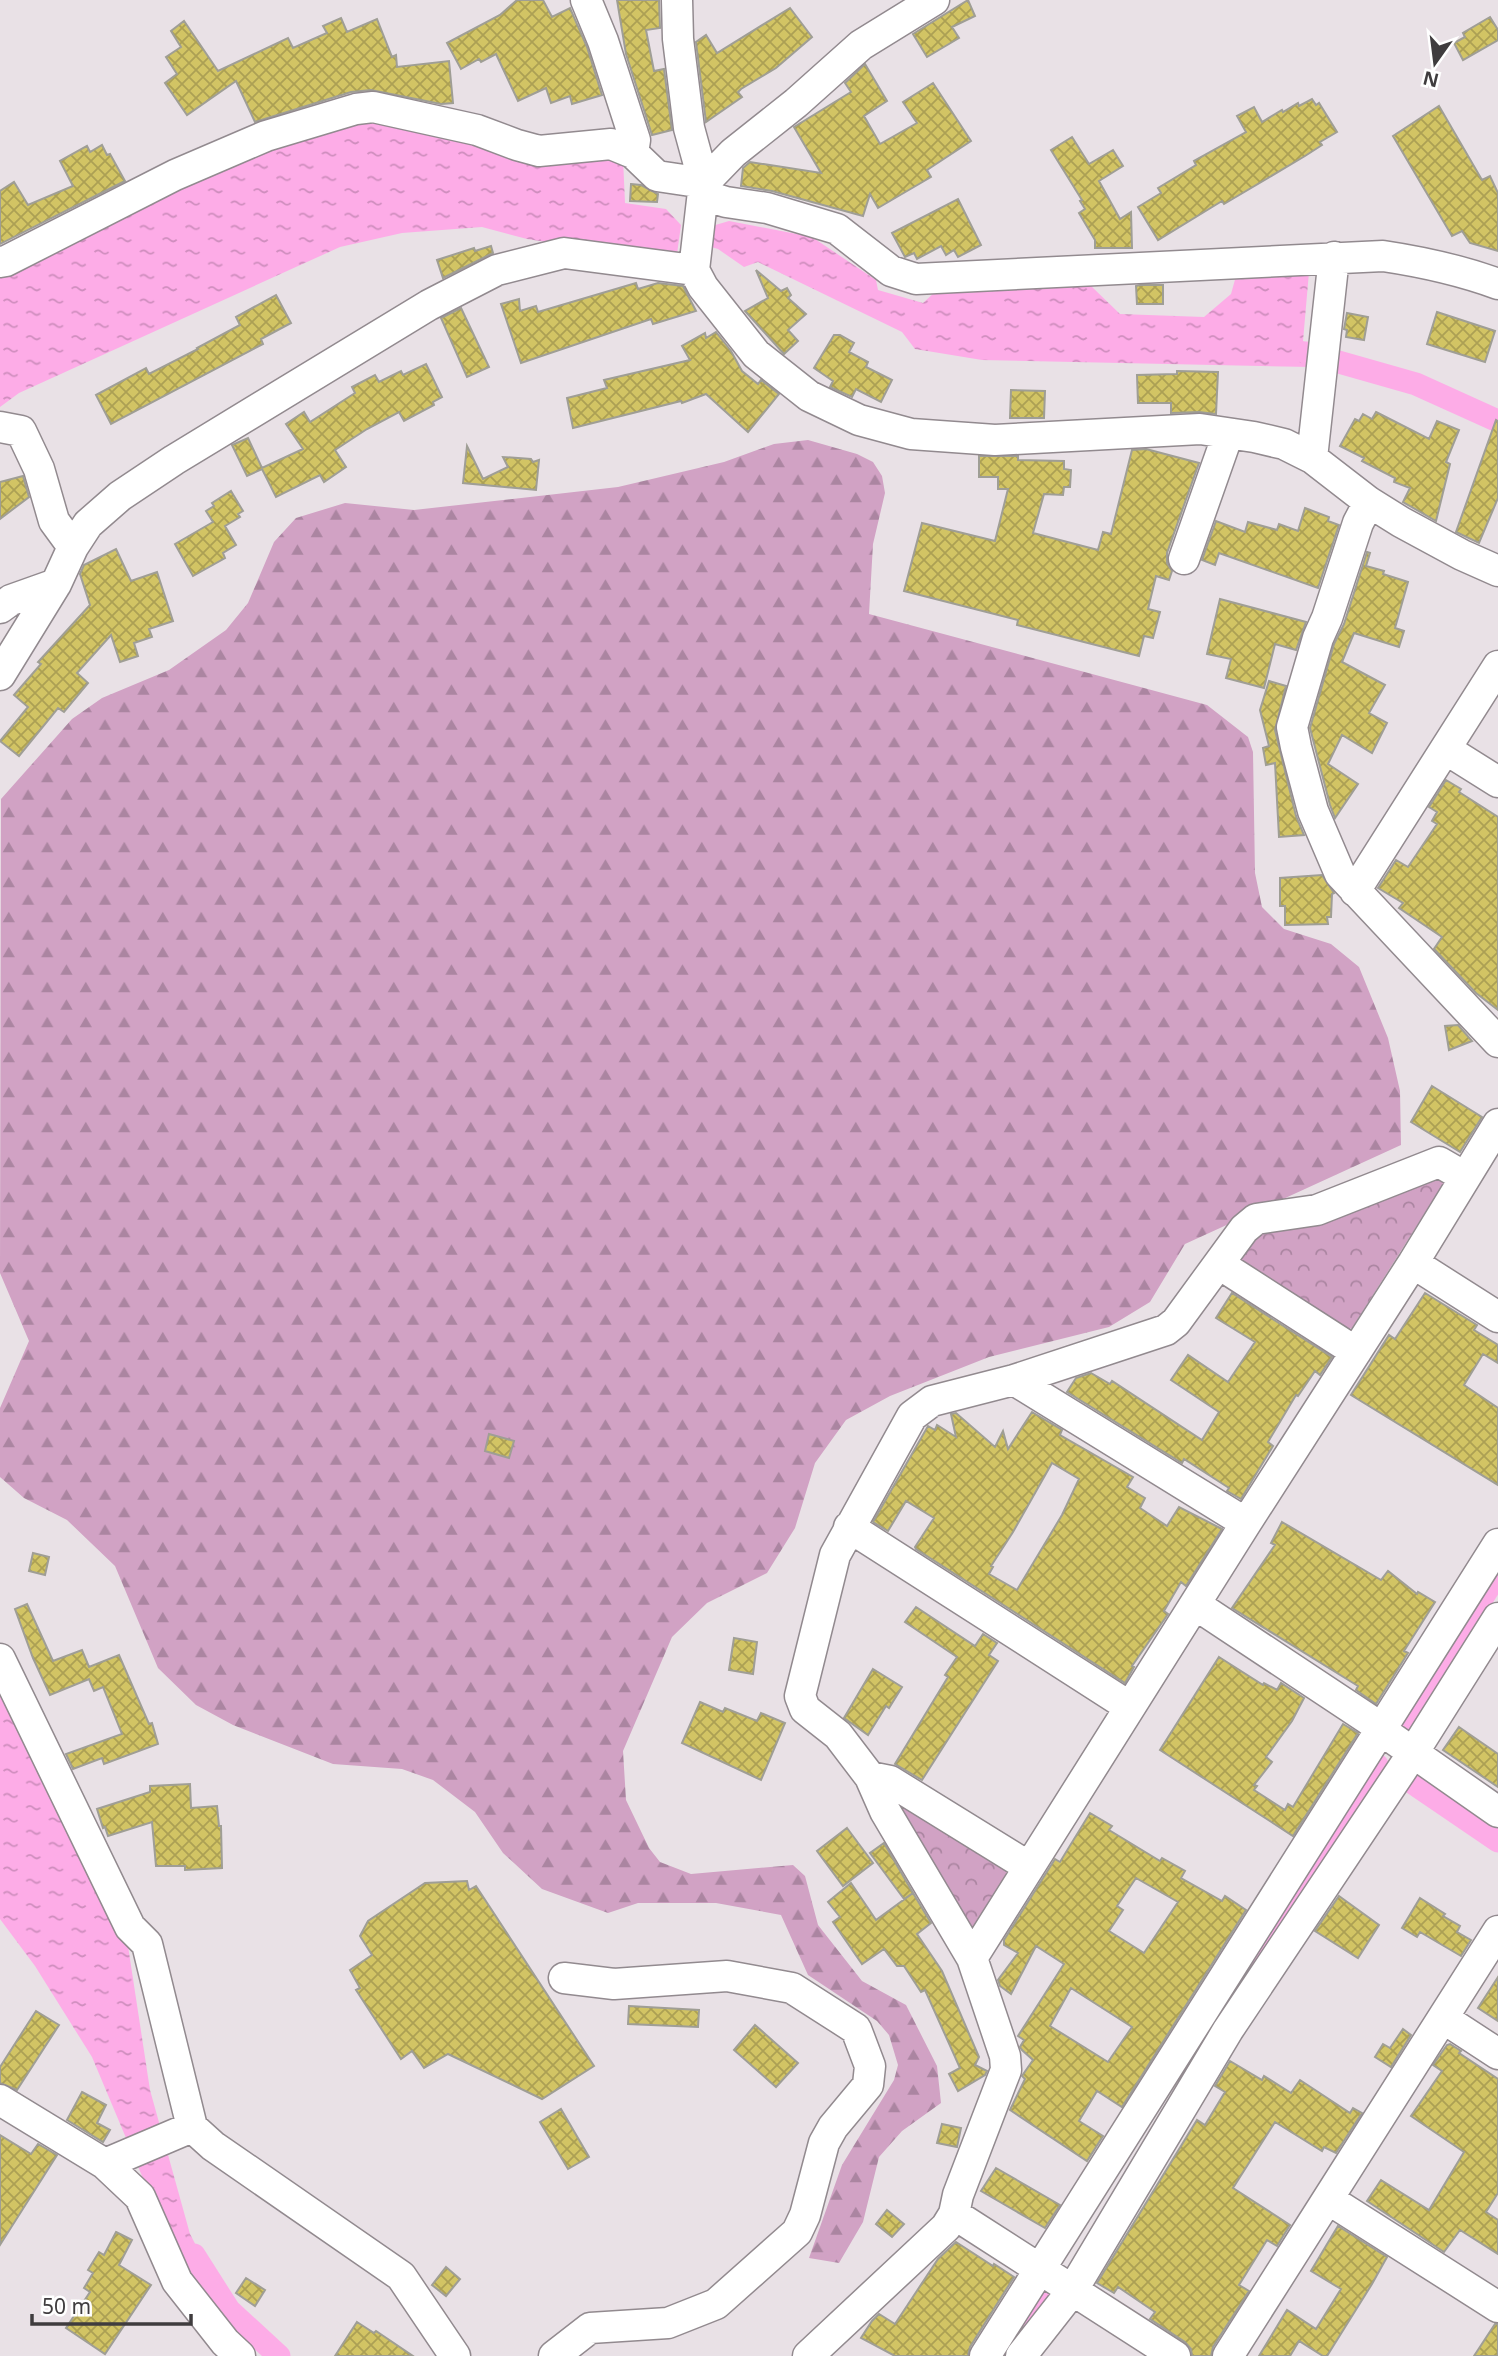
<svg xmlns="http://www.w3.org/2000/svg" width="1498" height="2356" viewBox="0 0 1498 2356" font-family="'Noto Sans',sans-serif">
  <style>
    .forest { fill: url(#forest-firs) }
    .park { fill: url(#park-crowns) }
    .water { fill: url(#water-ripples) }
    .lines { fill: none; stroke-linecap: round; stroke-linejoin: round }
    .canal { stroke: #fdace7; stroke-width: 23 }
    .building { fill: url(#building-cross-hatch); stroke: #9f9e95; stroke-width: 2; fill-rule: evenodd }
    .minor-casing { stroke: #928a8f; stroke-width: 33 }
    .minor { stroke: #fff; stroke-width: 30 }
  </style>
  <defs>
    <pattern id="forest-firs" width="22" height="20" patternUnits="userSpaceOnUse" patternTransform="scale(1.75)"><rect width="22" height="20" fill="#d1a2c4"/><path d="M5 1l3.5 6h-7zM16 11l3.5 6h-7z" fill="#ab85a1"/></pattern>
    <pattern id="park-crowns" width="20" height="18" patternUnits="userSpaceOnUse" patternTransform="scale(1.75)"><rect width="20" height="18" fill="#d1a2c4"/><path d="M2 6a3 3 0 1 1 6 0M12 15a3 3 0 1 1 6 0" fill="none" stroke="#ab85a1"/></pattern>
    <pattern id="water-ripples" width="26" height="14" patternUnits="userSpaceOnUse" patternTransform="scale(1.75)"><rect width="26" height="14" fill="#fdace7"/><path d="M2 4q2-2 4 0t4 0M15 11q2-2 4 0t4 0" fill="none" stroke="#ce8dbd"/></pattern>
    <pattern id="building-cross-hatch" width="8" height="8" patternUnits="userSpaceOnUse" patternTransform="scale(1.75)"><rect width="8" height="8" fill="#d2c464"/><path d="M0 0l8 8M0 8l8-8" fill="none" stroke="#aca054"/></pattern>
  </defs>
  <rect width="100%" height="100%" fill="#e9e1e6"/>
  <path class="forest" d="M808,440l49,14 16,8 9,14 3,17 -12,51 -4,70 338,91 41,32 5,15 2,121 7,34 22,22 47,15 28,23 29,71 12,53 1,54 -216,99 -35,58 -41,25 -120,30 -99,39 -44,24 -31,43 -20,65 -28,45 -60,30 -35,34 -49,114 3,49 23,48 11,14 31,12 102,-9 12,11 13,49 44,56 44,24 31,61 4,37 -39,28 -23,26 -16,65 -24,41 -30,-5 33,-93 52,-85 4,-15 -9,-30 -12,-14 -69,-46 -27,-60 -65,-12h-78l-30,10 -66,-24 -39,-36 -28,-41 -42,-32 -31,-11 -69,-5 -100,-39 -37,-20 -38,-37 -43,-102 -48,-46 -43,-22 -24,-21v-69l29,-67 -29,-68 1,-474 71,-80 30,-21 67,-28 57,-40 22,-27 26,-61 22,-24 49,-15 69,7 204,-23 106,-25 50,-18z"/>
  <path class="park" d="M1444,1175v8l-92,145 -6,2 -110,-68 22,-32z
    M899,1795l113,77 -36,57 -6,3 -80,-129z"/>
  <path class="water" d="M372,112l251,46 2,45 41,6 15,16 -4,29 -15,6 -135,-21 -45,-12 -80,6 -62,14 -321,146 -19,14v-138l196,-96z
    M729,221l83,16 64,43 2,10 45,13 13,-12 24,2 130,-8 30,29 84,3 27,-23 5,-18 73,-4 -6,69 13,4 -5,22 -329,-7 -67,-11 -13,-17 -144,-70 -14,5 -26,-18 -10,-3 4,-20z
    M0,1694l128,252 22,144 40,144 24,46 -19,7 -32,-61 -71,-169 -57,-91 -35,-47z"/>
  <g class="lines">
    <path class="canal" d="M1307,353l109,31 82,37
      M1404,1722l94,-149
      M1407,1779l91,62
      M1234,1990l143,-225
      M194,2255l35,55 50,46
      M1004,2356l48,-80"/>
  </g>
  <path class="building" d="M517,0h26l9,17 18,-9 17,39 15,48 -30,9 -2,-8 -19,7 -5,-15 -28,13 -22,-47 -15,8 -2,-3 -18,10 -14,-26 53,-28z
    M617,0h42l1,28 -14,2 8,41 10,-2 8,61 -20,5 -26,-81z
    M968,0l7,16 -23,11 7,11 -32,19 -14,-23z
    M790,8l22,29 -36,31 -35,21 -3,3 4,5 -36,25 -10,-80 10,-7 11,18z
    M1490,17l8,13v10l-35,20 -9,-17 11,-6 -2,-4z
    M341,18l6,14 30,-13 15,38 4,-2 1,12 52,-6 4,42 -12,1 -70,-14 -20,2 -96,30 -19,-41 -49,34 -22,-32 12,-9 -11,-17 15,-10 -10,-16 13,-10 34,50 70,-33 5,10 34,-15 -4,-7z
    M865,64l22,37 -23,15 16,28 37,-21 -14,-21 30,-19 38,58 -44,29 4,7 -53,31 -8,-14 -7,22 -91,-25 -31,-5 2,-18 7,-6 71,11 -27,-46 57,-35 -6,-9z
    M1312,99l4,6 3,-2 18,29 -17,10 2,3 -17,11 -81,48 -2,-3 -64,39 -20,-33 23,-14 -3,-5 38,-23 -2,-4 52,-29 -9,-16 17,-9 8,15 20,-12 1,2 15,-9 1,3z
    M1439,106l43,74 8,-4 8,17v58l-28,-8 -8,-12 -10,5 -59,-100z
    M1072,137l17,27 24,-14 10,16 -24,15 21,38 11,-7 1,36h-37v-8l-16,-27 6,-4 -5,-8 2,-1 -31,-50z
    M102,145l5,10 3,-1 15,27 -125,63v-53l14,-9 14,23 45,-19 -13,-25 27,-15 3,6z
    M631,184l10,1 17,9 -1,8 -27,-1z
    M958,199l23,46 -23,12 -4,-7 -8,5 -5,-9 -24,13 -3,-6 -9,4 -13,-24z
    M491,246l2,7 -50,25 -6,-18 37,-12 1,3z
    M756,270l25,21 6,-3 4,7 -3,3 18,16 -18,16 10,11 -14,13 -39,-43 23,-13z
    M636,283l2,6 20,-6 25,3 13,25 -43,13 -2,-5 -130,44 -20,-59 18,-5 1,12 16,-5 2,6z
    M1140,285h23v19h-26l-1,-18z
    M276,295l15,28 -30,16 2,5 -152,80 -15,-29 50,-27 3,6 49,-25 -1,-1 43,-23 -4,-8z
    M461,308l28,59 -22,10 -26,-59z
    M1437,312l58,19 -10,31 -58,-18z
    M1347,313l21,4 -4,23 -18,-3 1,-7 -3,-1z
    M716,332l15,19 11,20 16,13 3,-4 18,14 -31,38 -42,-38 -24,9 -1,-2 -108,27 -6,-30 40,-10 -3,-8 86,-20 -8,-14 23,-13 1,5z
    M834,335h6l14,8 -5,9 19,10 -2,5 26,13 -11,22 -25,-13 -4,8 -22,-10 3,-6 -19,-13z
    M426,364l16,33 -9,5 1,3 -30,16 -5,-9 -32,17 -32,21 11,17 -22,15 -4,-7 -44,22 -14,-28 -15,7 -15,-31 16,-7 14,30 41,-19 -17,-25 18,-12 6,10 45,-29 -3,-6 23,-12 4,7 22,-11 2,4z
    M1177,371l41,1 -2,42 -17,-2 -28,1v-10h-33l-1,-28 40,-1z
    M1011,390l34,1 -1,27h-34z
    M1376,412l53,27 8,-18 22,9 -13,32 4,2 -14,57 -33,-19 7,-14 -16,-6 1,-4 -33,-17 2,-3 -24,-12 15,-27 4,2 4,-7 9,5z
    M1496,420l2,1v77l-19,45 -23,-11z
    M467,446l16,33 25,-12 -5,-10 28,2 2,3 6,-2 -3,30 -73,-7z
    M1146,449l53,14 -32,90v10l5,8 -3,9 -13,-4 -8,33 12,3 -7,26 -9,-2 -5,20 -122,-31 1,-5 -114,-29 18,-68 73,18 13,-52h-10v-12h-19v-21h39v4l46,1v8l7,1 -1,17h-6l-1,8 -19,-1 -11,39 65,17 5,-18 8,2 21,-84z
    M23,476l6,21 -29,22v-37z
    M231,491l12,20 -5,3 2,3 -15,9 11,19 -13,8 2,5 -32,18 -18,-32 38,-22 -7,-11 8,-5 -2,-3z
    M1305,508l24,9 -1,4 11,4 -21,63 -99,-35 -4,12 -13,-5 14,-39 29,11 3,-10 29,8 2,-6 19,7z
    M116,549l15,32 26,-9 16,49 -24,8 3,8 -18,6 4,13 -18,6 -9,-27 -34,38 11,10 -24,29 -6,-4 -39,48 -19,-15 28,-34 -14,-12 27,-31 -3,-2 52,-57 -10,-31 4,-9z
    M1367,552l3,1 -4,13 18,5 -1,3 25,8 -13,46 9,3 -5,16 -45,-14 -12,29 43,23 -16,28 18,10 -15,30 -30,-18 -14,29 30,20 -23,34 -5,-13 -20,-77 24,-84 10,-20z
    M1220,599l86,23 -10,28 -21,-6 -11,44 -38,-10 5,-19 -24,-5z
    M1269,681l17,5 -11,44 21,86 8,19 -25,2 -4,-74 -9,2 -3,-17 6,-2 -9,-36z
    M1446,780l15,9 -2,3 39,25v193l-22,-17 -42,-44 8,-12 -43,-29 4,-5 -25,-15 18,-28 12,7 29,-43 -5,-3 5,-9 -8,-5z
    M1322,875l12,18 -2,1 -1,23h-4l1,7 -43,1v-19h-5v-28z
    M1458,1025l14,16 -23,9 -4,-24z
    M1432,1086l50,31 -22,35 -49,-30z
    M1232,1293l100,64 -12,18 -5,-4 -17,25 -2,-1 -28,47 5,4 -32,53 -14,-8 2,-3 -45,-29 -2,4 -115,-71 9,-14 15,-5 19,11 2,-3 90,59 17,-28 -48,-32 17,-25 40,27 27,-40 -39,-24z
    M1425,1293l52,32 -3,5 24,15v18l-15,-9 -19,31 34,23v77l-147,-90 38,-60 6,4z
    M1032,1412l30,18 -2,5 73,42 -6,10 18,11 -5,10 27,18 12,-19 43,22 -36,57 -5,-4 -17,29 4,3 -36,52 2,1 -9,16 -209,-134 -1,-2 19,-29 -28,-17 -18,30 -15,-9 55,-96 7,4 2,-5 19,12 -5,-23 5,-1 39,34 8,-16 5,18zM1052,1463l27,16 -17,36 -45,75 -28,-16 4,-7 -2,-1 22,-34z
    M489,1434l25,7 -5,17 -24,-7z
    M1282,1522l99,58 7,-9 29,23 1,-2 17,10 -31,49 4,2 -32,51 -20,-14 2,-4 -126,-78 43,-63 -4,-2z
    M33,1553l16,4 -4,18 -16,-4z
    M27,1604l26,57 29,-11 7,17 30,-12 30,69 3,-1 6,21 -54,20 -2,-6 -29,11 -7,-15 56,-20 -19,-47 -9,4 -5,-12 -39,16 -17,-37 -18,-49z
    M916,1607l59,39 8,-12 14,9 -8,12 9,6 -76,119 -27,-16 53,-87 -3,-2 12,-18 -52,-35z
    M734,1638l23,4 -4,32 -24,-4z
    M1219,1657l44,28 1,-2 13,7 4,-7 23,15 -12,23 -26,36 6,5 -18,23 3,1 -3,4 31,20 3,-6 5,3 50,-83 15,9 -65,103 -133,-86z
    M873,1669l29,18 -13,21 -3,-2 -18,29 -24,-17z
    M700,1702l23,10 2,-4 32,13 4,-8 24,10 -24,57 -79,-37z
    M1459,1727l39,27v33l-55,-37z
    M190,1784l1,24 26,-2 2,20h2l1,42 -37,2v-4h-29l-4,-44 -44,14 -3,-9 -2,1 -6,-19 53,-17v-6z
    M1090,1813l22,13 -3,4 51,31 2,-3 23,13 -4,7 41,23 3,-5 21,14 -124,197 -25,-16 -18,30 24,15 -16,25 -77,-51 15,-31 -3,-3 11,-16 -11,-10 -2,-3 4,-7 -6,-4 46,-72 -28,-18 -25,48 -11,-8 -2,-6 20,-27 -14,-8v-5l51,-81 5,3zM1136,1878l42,24 -34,51 -35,-22 14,-21 -6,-4zM1071,1988l61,39 -24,35 -58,-36z
    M847,1828l26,35 -30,23 -26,-35z
    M884,1843l29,50 -9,6 -34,-46z
    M467,1881l2,9 7,-4 118,180 -52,33 -94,-45 -24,14 -12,-17 -11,8 -45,-69 4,-2 -10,-18 22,-15 -12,-19 8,-15 57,-38z
    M851,1883l25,37 37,-27 18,30 -14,11 25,37 37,86 -4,8 12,6 -2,4 -27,16 -9,-17 11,-6 -35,-78 -4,2 -17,-26h-7l-13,-17 -22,15 -29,-42 7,-5 -12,-15z
    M1339,1896l40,29 -21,33 -43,-27z
    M1420,1898l25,16 -2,2 17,10 -3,6 14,8 -10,16 -41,-24 -3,5 -15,-9z
    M1498,1977v44l-20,-13z
    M629,2006l70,4 -1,17 -70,-3z
    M36,2011l23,14 -42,65 -17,-7v-16z
    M755,2025l43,38 -22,24 -42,-37z
    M1403,2029l8,6 -20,32 -16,-10 8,-13 7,4z
    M1450,2044l11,7 -2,2 39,26v114l-12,19 12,8v34l-38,-24 -16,22 -77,-51 14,-21 48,30 35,-58 -53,-36 31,-45 -9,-6 14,-20z
    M1230,2061l32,19 2,-4 27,17 9,-13 50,33 3,-5 9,5 -26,40 -12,-6 -2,4 -47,-29 -42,66 57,37 -13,21 -10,-6 -28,45 10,6 -36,56 -2,9h-19l-1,-7 -6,-7 -35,-23 5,-7 -37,-25 -4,6 -17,-10 100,-163 8,5 20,-33 -10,-6z
    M82,2092l24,13 -9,18 13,7 -7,12 -36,-22z
    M561,2109l28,48 -21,12 -28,-47z
    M942,2124l19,4 -4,19 -20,-4z
    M0,2135l31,19 7,-10 19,11 -57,90z
    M996,2168l64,37 -15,23 -64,-37z
    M887,2210l17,14 -12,13 -16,-13z
    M1338,2226l49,31 -15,27 -45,72h-4l-24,-15 -9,15h-31l28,-46 29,19 25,-40 -30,-18z
    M116,2232l16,8 -13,25 32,20 -46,69 -39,-26 24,-36 -6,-4 9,-15 -5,-3 11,-18 5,3z
    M956,2242l37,24 1,-2 20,13 -44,70 -2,9h-73l-34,-18 11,-17 7,-7 16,10 43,-65z
    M446,2267l14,12 -14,17 -14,-11z
    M246,2278l19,12 -10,16 -19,-13z
    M357,2322l17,11 2,-2 37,25h-78z
    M1495,2324h3v32h-24z"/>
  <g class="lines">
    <g class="minor-casing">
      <path id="minor" d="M586,0l17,41 32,99 -2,13
        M934,0l-73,45 -65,58 -63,50 -29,30 -10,87 9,17 53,67 53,42 50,24 52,14 84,6 205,-11 54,8 30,7 28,14 57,44 32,20 61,33 36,16
        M703,195l23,7 41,6 70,21 54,42 25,8 467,-23c40,6 77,14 115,28
        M0,262l6,-1 169,-86 91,-39 90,-27 17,-2 104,23 40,15 22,6 72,-7 22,9 24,23 47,7 -15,-55 -11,-89 -1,-39
        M0,427l21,4 18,38 15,52 19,26
        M1312,458l22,-201
        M1369,502l-11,21 -31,95 -9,20 -26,89 4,20 17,64 27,63 158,168
        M1184,559l44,-125
        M0,608l11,-8 45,-16
        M0,675l56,-91 17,-37 15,-23 32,-28 54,-36 255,-155 68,-35 67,-17 130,17
        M1447,750l51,32
        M1355,891l143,-225
        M1413,1263l85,54
        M1219,1264l137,88
        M1014,1380l232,143
        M849,1527l281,180
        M1196,1605l172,114 17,14 113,79
        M0,1659l130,268 17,17 45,183 21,19 188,130 54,80
        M870,1777l20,4 139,86
        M972,1958l274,-435 167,-260 85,-139
        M1443,2018l55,36
        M0,2100l105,64 35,33 37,84 48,61 15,14
        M105,2164l87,-37
        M1328,2199l170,108
        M954,2214l221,142
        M554,2356l36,-28 78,-5 48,-19 81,-72 8,-17 19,-72 9,-16 35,-42 2,-19 -14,-37 -64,-41 -65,-12 -113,8 -50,-6
        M808,2356l138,-129 8,-13 4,-19 48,-125 -1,-14 -33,-98 -87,-147 -15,-34 -32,-42 -33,-26 -5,-13 35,-141 77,-139 20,-15 82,-21 152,-50 10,-8 68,-93 12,-10 61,-9 122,-48 26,15
        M985,2356l513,-812
        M1021,2356l51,-65 156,-261 185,-277 85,-135
        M1228,2356l270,-425"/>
    </g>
    <use href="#minor" class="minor"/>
  </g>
  <g transform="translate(1435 63) rotate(194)" stroke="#ffffff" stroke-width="5" paint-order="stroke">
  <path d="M0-5L12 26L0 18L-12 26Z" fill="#3f3c3e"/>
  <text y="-10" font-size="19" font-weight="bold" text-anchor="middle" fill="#3f3c3e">N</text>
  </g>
  <path d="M32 2314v10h159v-10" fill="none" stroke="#3f3c3e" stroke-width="3.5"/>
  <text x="42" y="2314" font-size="21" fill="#3f3c3e" stroke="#ffffff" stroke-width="5" paint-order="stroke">50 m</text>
</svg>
